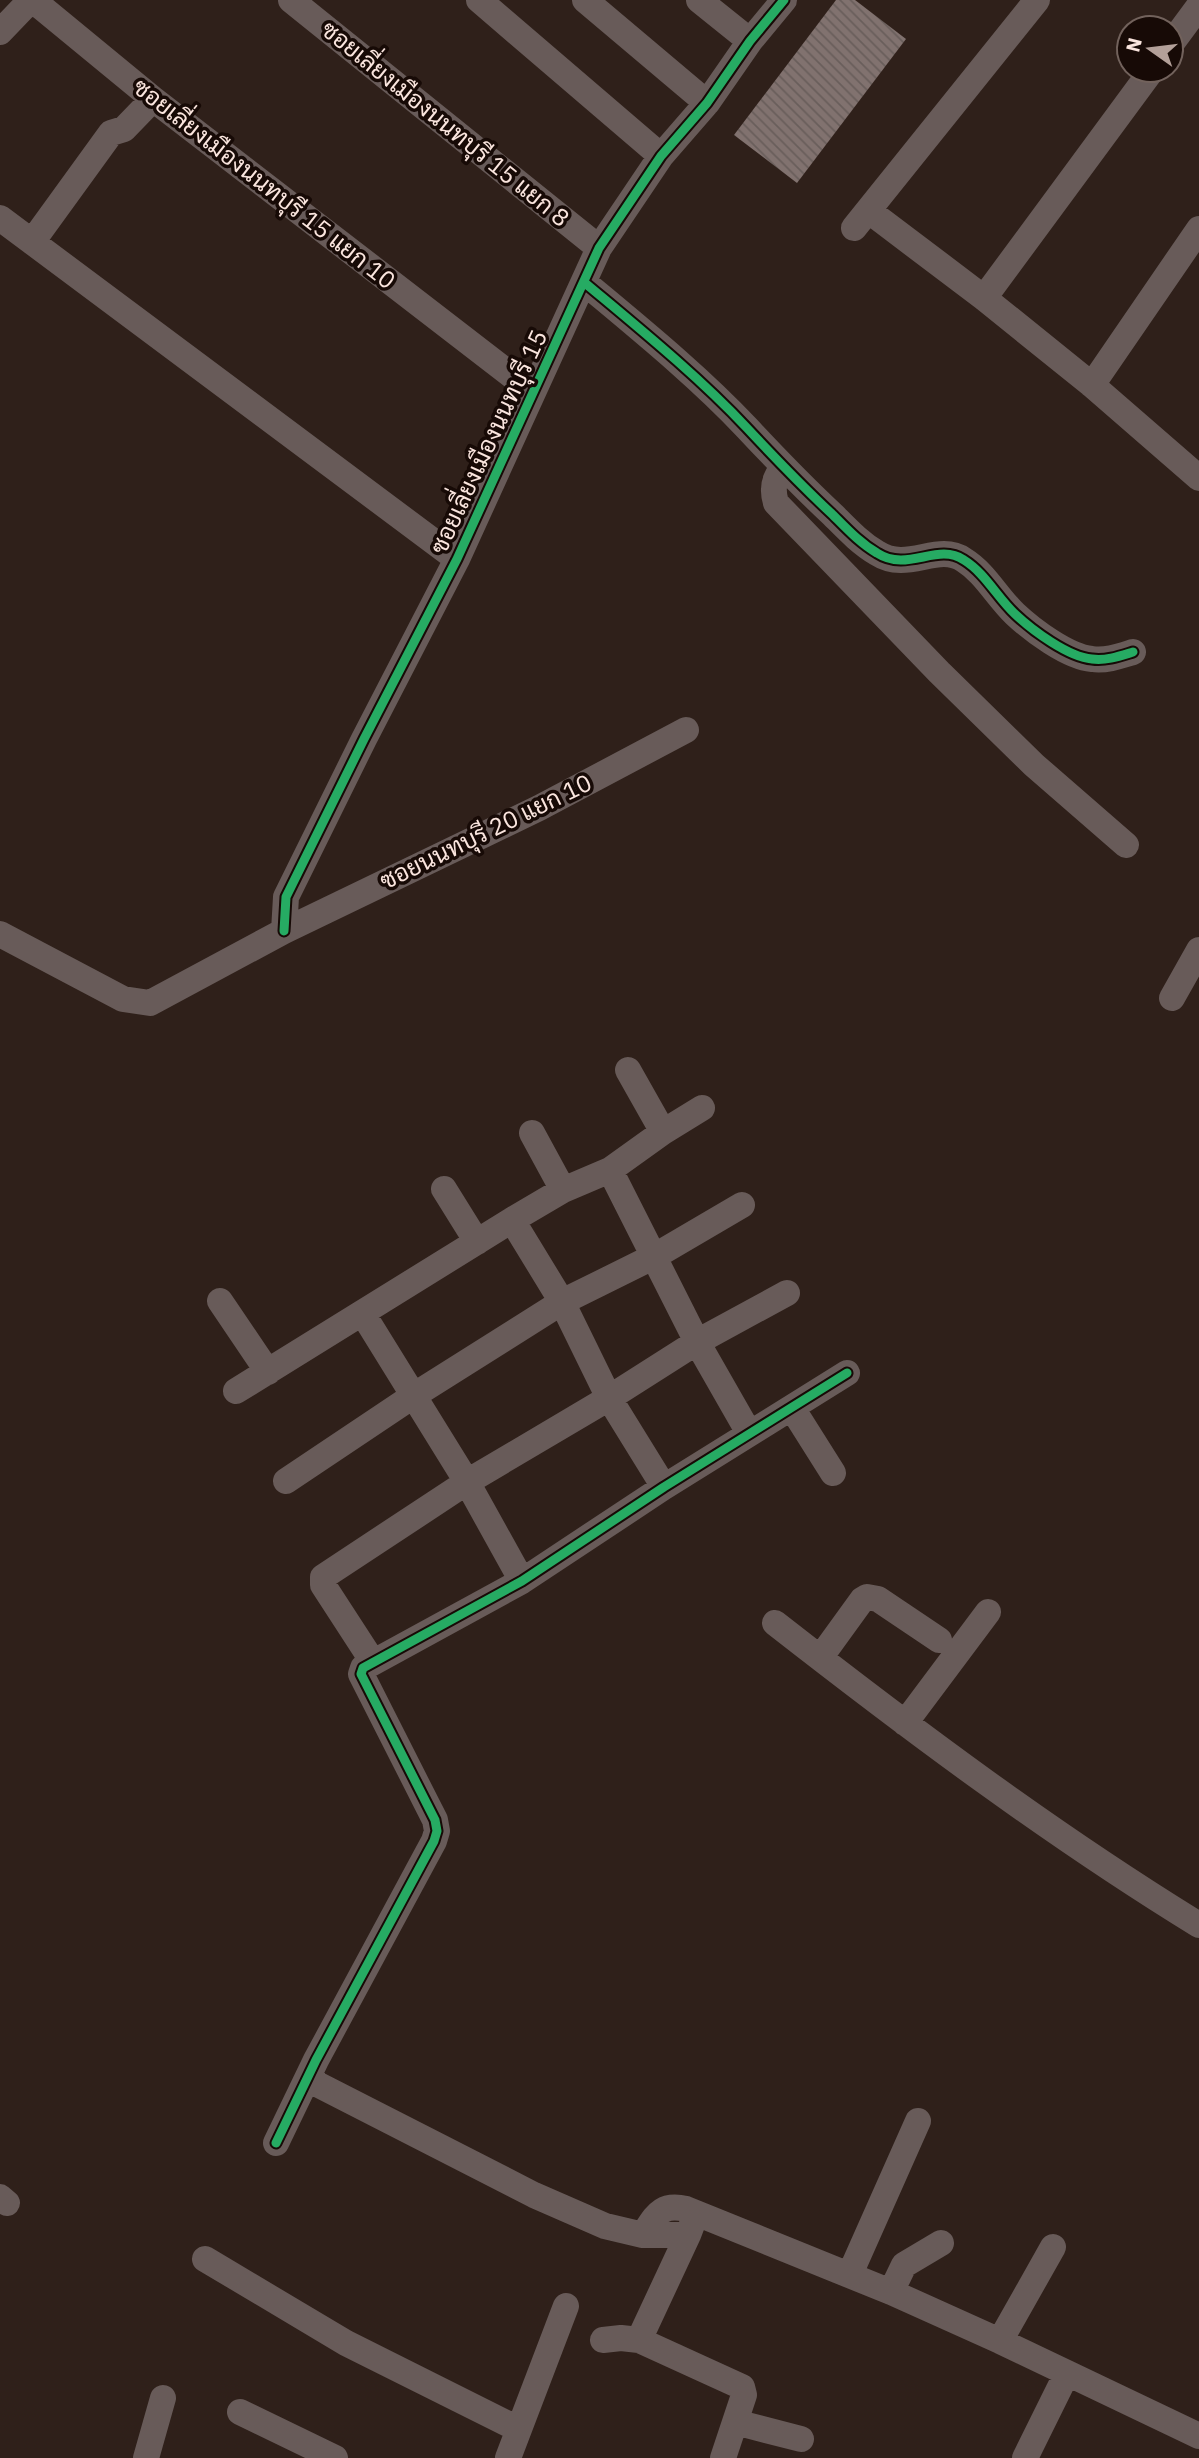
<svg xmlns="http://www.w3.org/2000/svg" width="1199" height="2458" viewBox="0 0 1199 2458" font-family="'IBM Plex Sans',Sarabun,sans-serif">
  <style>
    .building { fill: url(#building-back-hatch) }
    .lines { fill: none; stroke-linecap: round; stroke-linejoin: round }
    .minor { stroke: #685b59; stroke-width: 26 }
    .cycleway-casing { stroke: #170a06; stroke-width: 13 }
    .cycleway { stroke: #26ab63; stroke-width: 9 }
    .labels { text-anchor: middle; stroke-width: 7; stroke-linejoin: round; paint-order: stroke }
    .street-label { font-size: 24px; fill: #fae5de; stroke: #170a06 }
  </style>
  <defs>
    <pattern id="building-back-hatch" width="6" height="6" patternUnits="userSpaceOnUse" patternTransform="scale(1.75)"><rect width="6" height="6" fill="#81726f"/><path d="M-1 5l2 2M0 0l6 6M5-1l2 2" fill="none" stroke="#695e5b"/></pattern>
  </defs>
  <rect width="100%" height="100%" fill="#2f201a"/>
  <path class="building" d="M836,0h19l51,39 -109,144 -63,-48z"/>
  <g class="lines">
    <path class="minor" d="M291,0l308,248
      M479,0l182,156
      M585,0l122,103
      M699,0l51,41
      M0,32l24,-25 7,-5 9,4 113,93 379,292
      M1171,44l28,-38
      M869,211l115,87 108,87 107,93
      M0,218l457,341
      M854,228l183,-228
      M32,242l79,-109 13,-4 29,-30
      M585,283c55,46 113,93 162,145 28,30 56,59 86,87 14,14 27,28 44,38 31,20 60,-11 87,7 21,13 33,37 51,54 17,16 53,43 77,45 14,2 28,-3 41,-7
      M984,298l168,-228
      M1092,385l107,-156
      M783,468c-10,11 -11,22 -7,35l163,169 95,93 92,80
      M284,931l2,-34 78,-158 93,-180 142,-311 62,-92 46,-53 43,-62 34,-41
      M0,934l123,65 27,4 134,-72 255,-123 147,-78
      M1172,998l27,-48
      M628,1070l35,62
      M532,1133l31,57
      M610,1170l87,172 52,91
      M444,1189l33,53
      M512,1220l50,82 47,96 55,89
      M220,1301l48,71
      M363,1314l104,168 55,99
      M236,1391l276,-171 51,-30 47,-20 53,-38 39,-24
      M792,1408l41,65
      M286,1481l127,-85 149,-94 93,-46 87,-51
      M775,1623c137,107 276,211 424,302
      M820,1658l42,-58 5,-3 11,2 61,41
      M373,1662l-50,-77v-8l144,-95 142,-84 88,-56 90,-49
      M905,1723l83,-111
      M311,2073l4,10 219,112 71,31 38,9
      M276,2143l40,-83 118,-219 3,-10 -2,-11 -74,-146 2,-6 159,-87 142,-94 183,-114
      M0,2197l7,6
      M696,2214l-8,21h-45c13,-19 17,-32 43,-26l205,83 109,49 199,95
      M688,2235l-49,105 103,47 2,8 -21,63
      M205,2259l141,84 172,86
      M850,2274l68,-153
      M891,2292l13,-27 37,-22
      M603,2340l18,-2 18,2
      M1000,2341l53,-94
      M240,2412l95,46
      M735,2422l66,17
      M146,2458l17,-60
      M508,2458l58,-152
      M1025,2458l42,-85"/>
    <g class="cycleway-casing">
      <path id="cycleway" d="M585,283c55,46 113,93 162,145 28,30 56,59 86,87 14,14 27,28 44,38 31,20 60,-11 87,7 21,13 33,37 51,54 17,16 53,43 77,45 14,2 28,-3 41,-7
        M284,931l2,-34 78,-158 93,-180 142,-311 62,-92 46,-53 43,-62 34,-41
        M276,2143l40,-83 118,-219 3,-10 -2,-11 -74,-146 2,-6 159,-87 142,-94 183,-114"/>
    </g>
    <use href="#cycleway" class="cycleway"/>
  </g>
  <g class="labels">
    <g class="street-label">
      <text transform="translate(445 124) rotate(39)" y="8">ซอยเลี่ยงเมืองนนทบุรี 15 แยก 8</text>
      <text transform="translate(264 184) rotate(38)" y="8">ซอยเลี่ยงเมืองนนทบุรี 15 แยก 10</text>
      <text transform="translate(489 442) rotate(-65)" y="8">ซอยเลี่ยงเมืองนนทบุรี 15</text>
      <text transform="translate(486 832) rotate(-26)" y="8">ซอยนนทบุรี 20 แยก 10</text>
    </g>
  </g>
  <g transform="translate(1150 49) rotate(284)"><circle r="33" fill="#170a06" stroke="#72625c" stroke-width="2"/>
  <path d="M0-5L12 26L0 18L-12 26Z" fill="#b3a099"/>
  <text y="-10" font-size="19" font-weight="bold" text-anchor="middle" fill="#fae5de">N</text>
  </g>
</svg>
